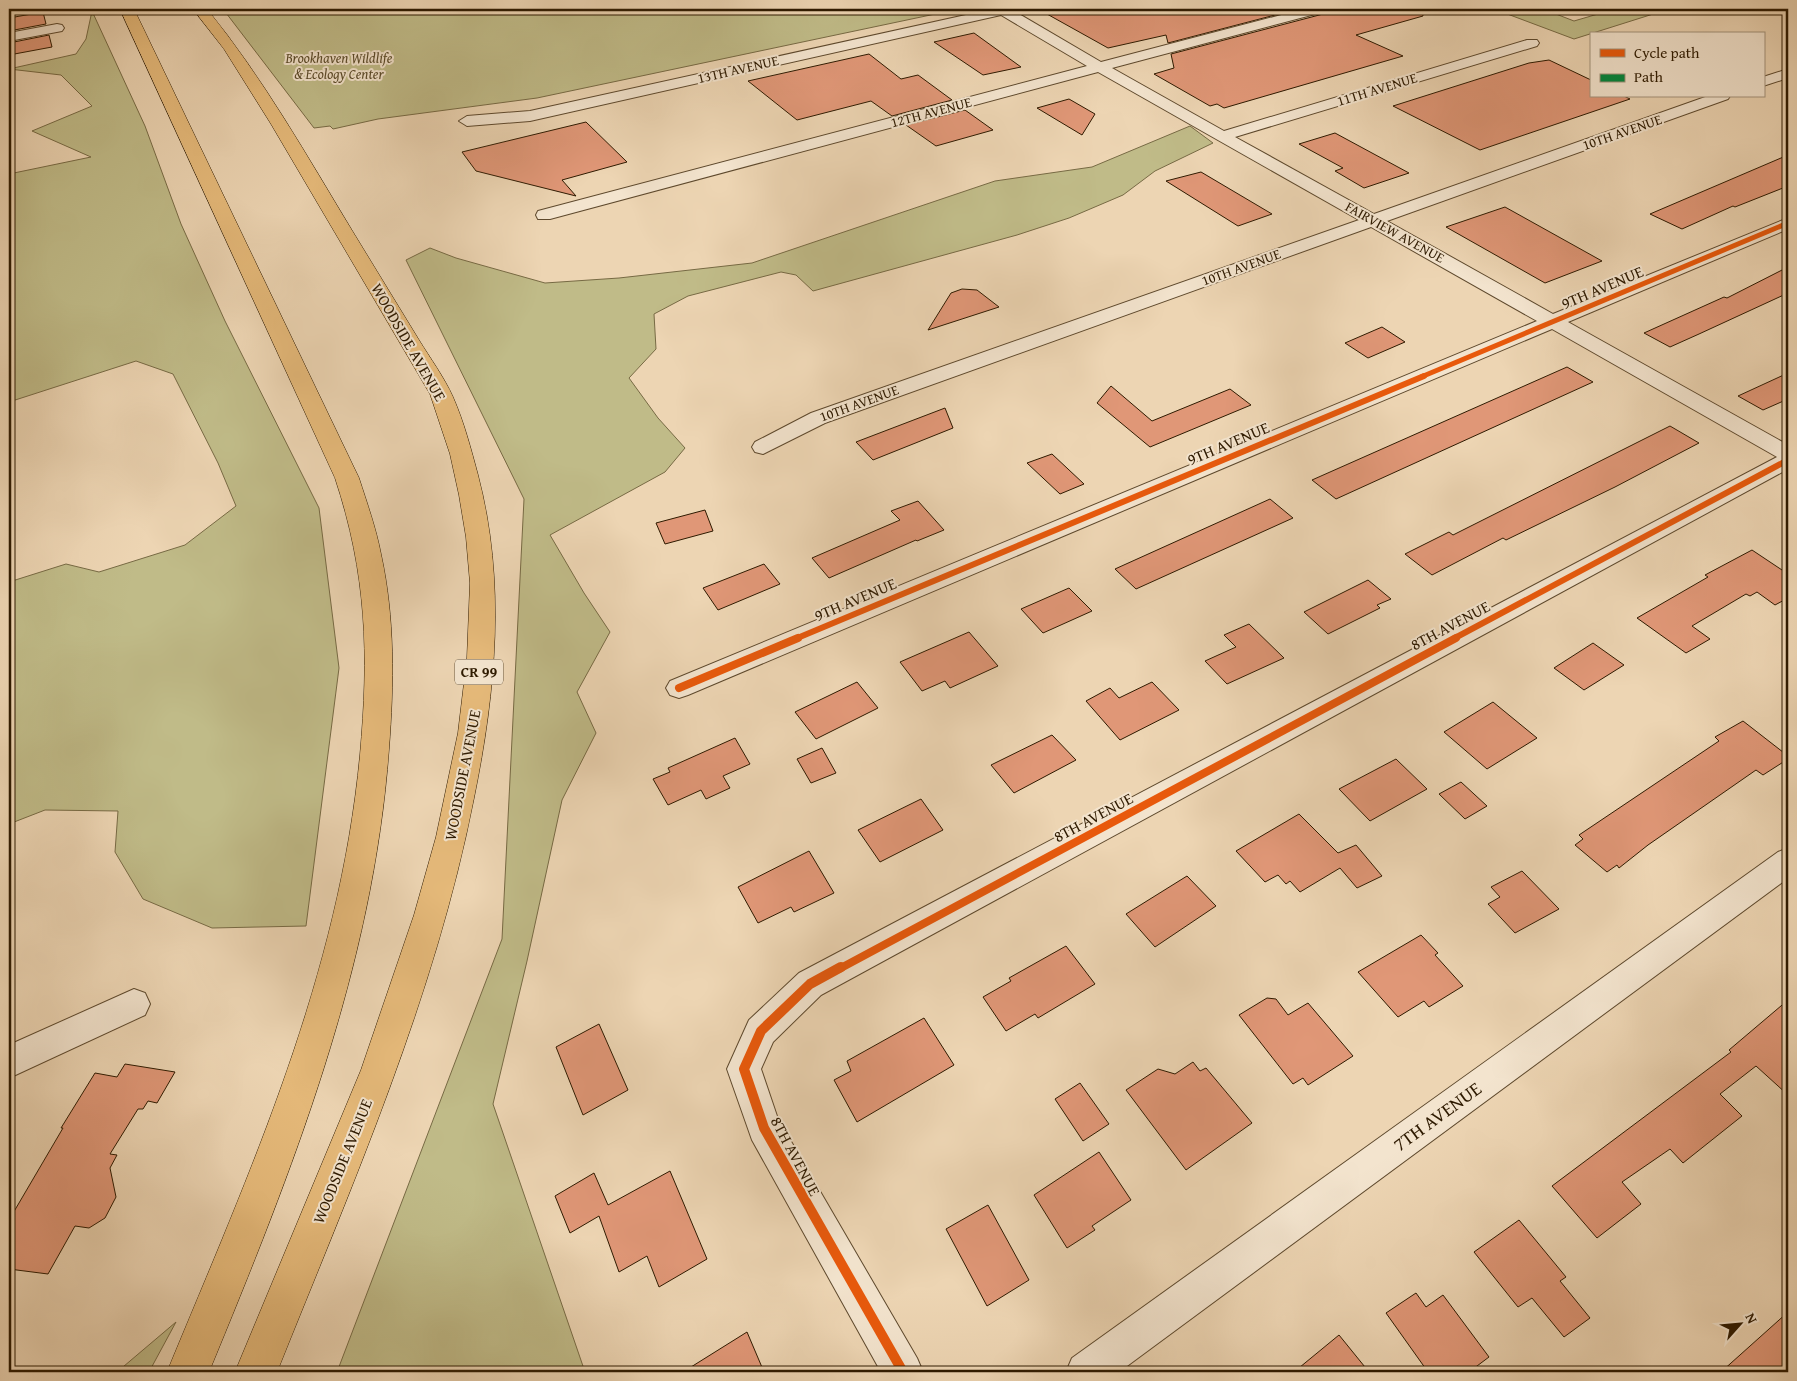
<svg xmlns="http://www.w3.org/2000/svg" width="1797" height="1381" viewBox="0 0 1797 1381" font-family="'Gentium Book Plus',serif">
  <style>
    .green { fill: #c0bb88; stroke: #776a44 }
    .building { fill: #e09777; stroke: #2e1a00 }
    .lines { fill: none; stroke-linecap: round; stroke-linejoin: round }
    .minor-casing { stroke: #5e492d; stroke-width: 2 }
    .primary-casing { stroke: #2e1a00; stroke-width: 1 }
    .minor { fill: #f3e4ce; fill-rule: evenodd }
    .primary { fill: #e6ba7a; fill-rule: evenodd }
    .quiet { stroke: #00873e; stroke-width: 3; stroke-dasharray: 7 3; stroke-linecap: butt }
    .cycleway-far3-casing { stroke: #f3e4ce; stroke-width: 7 }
    .cycleway-far2-casing { stroke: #f3e4ce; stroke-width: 9 }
    .cycleway-far1-casing { stroke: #f3e4ce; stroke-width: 11 }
    .cycleway-casing { stroke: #f3e4ce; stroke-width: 13 }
    .cycleway-far3 { stroke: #e8590c; stroke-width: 5 }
    .cycleway-far2 { stroke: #e8590c; stroke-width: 6 }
    .cycleway-far1 { stroke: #e8590c; stroke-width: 8 }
    .cycleway { stroke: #e8590c; stroke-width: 10 }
    .labels { text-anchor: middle; stroke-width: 4; stroke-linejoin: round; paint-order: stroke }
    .far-park-label { font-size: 14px; font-style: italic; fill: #5a4a29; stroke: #f3e4ce }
    .far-street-label { font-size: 14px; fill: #2e1a00; stroke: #f3e4ce }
    .shield { fill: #f3e4ce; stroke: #69573e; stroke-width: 1 }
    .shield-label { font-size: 15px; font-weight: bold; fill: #2e1a00 }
    .street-label { font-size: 16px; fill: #2e1a00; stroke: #f3e4ce }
    .near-street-label { font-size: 19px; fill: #2e1a00; stroke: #f3e4ce }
  </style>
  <rect width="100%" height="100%" fill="#edd5b3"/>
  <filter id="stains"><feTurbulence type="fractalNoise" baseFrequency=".004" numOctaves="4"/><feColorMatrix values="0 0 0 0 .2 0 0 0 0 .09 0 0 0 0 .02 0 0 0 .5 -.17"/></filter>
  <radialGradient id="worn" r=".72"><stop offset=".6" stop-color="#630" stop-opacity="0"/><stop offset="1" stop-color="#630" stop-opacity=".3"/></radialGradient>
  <path class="green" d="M223,9h736l-422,89 -159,21 -45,10 -3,-3 -16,2z
    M1494,9h49l31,12 41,-12h91v3l-37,-3 -95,30z
    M92,11l53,115 36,98 44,97 94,187 20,160 -33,258 -94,2 -69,-29 -28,-47 3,-41 -73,-1 -36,14v-242l57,-18 33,8 86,-27 51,-39 -18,-43 -45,-89 -37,-13 -127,41v-228l82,-17 -59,-26 60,-25 -31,-31 -52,-6 67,-15 10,-15z
    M1190,126l23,17 -58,28 -32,24 -54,23 -52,17 -204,56 -17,-16 -15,-3 -93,24 -34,18 2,35 -27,29 29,40 27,30 -20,24 -115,63 34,58 26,39 -33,60 19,41 -34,67 -35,161 -34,143 92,268h-248l165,-433 22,-440 -118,-239 24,-12 26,10 89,25 74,-5 133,-15 243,-82 97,-14z
    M176,1322l-27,50h-32z"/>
  <path class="building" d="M1038,9h260l-130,34 -2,-8 -58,13z
    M1326,9h96l1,7 -67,19 47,21 -179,52 -7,-4 -7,2 -56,-32 20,-6 -3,-14 152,-40z
    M43,12l3,12 -37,7v-13z
    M974,33l47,34 -38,8 -49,-33z
    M49,35l3,12 -43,8v-12z
    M869,54l32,25 17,-4 34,25 -60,16 -21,-15 -74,19 -49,-39z
    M1549,60l42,20v16h33l6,3 -150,51 -87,-44 136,-43z
    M1069,99l26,15 -13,21 -45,-27z
    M965,110l28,20 -57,16 -30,-21z
    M586,122l41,40 -65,18 14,16 -100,-25 -14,-19z
    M1335,133l74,40 -45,15 -29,-17 8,-3 -44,-24z
    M1788,155v31l-53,21 -2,-1 -51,23 -32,-15z
    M1201,172l71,42 -34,12 -72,-45z
    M1505,207l97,54 -57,22 -99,-56z
    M1788,267v26l-89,41 -29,13 -26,-14 80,-36 3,1z
    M962,289l15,1 22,17 -71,23 23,-37z
    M1382,327l23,15 -37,16 -23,-15z
    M1567,367l26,15 -257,117 -24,-19z
    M1788,373v26l-25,11 -25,-14z
    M1111,386l41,35 78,-32 21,16 -101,42 -53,-44z
    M945,408l8,20 -80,32 -17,-18z
    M1670,426l29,17 -84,44 -109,53 -3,-2 -71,37 -27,-21 44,-22 4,3z
    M1052,454l32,30 -24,10 -33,-31z
    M1270,499l23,19 -157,71 -21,-20z
    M918,501l26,29 -27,11 -1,-1 -87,38 -17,-20 88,-38 -9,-9z
    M705,510l8,21 -48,13 -9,-21z
    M1752,550l36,24v24l-13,7 -18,-13 -7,4 -4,-2 -54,32 18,13 -24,14 -49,-35 71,-41 -3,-2z
    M764,564l16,20 -62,26 -15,-22z
    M1368,580l23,19 -14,6 3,3 -52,26 -24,-22z
    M1069,588l23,23 -49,22 -22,-24z
    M1249,624l35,34 -57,26 -22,-23 31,-14 -12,-12z
    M969,632l29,34 -48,22 -5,-7 -23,10 -22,-29z
    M1593,643l31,22 -40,25 -30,-22z
    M857,682l21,26 -62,31 -21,-27z
    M1152,682l27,28 -59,30 -34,-39 24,-13 9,10z
    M1493,702l44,36 -50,31 -43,-37z
    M1743,721l45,35v3l-25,16 -7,-5 -108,75 -29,23 -2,-3 -10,7 -32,-27 8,-6 -4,-4 140,-94 -4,-4z
    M1052,735l24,25 -62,33 -23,-28z
    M735,738l15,26 -27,12 7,12 -24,11 -5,-9 -33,15 -15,-26 17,-7 -2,-4z
    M822,748l14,25 -25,10 -14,-24z
    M1396,759l31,30 -57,32 -31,-32z
    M1461,782l26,24 -22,13 -26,-25z
    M921,799l22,31 -63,32 -22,-32z
    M1299,814l39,39 18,-8 26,31 -25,12 -17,-20 -40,24 -10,-11 -4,3 -8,-9 -13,7 -29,-31z
    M809,851l25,42 -40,19 -3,-5 -33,16 -20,-36z
    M1522,871l37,38 -44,24 -27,-29 12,-7 -9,-10z
    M1187,876l29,30 -61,41 -29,-33z
    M1421,935l17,18 -3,2 28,31 -34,21 -5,-6 -26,16 -40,-45z
    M1066,946l29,38 -57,34 -3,-4 -29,17 -23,-34 28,-16 -2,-3z
    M1267,998l9,1 12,16 20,-12 45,53 -45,29 -5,-7 -10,6 -54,-69z
    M1788,1000v95l-32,-29 -36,28 22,22 -59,47 -13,-14 -48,33 19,22 -44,34 -45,-52 179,-134 -2,-2z
    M924,1018l30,47 -97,57 -23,-42 17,-9 -4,-10z
    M599,1024l29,66 -45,25 -27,-68z
    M1193,1062l7,9 6,-3 46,55 -66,47 -60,-80 32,-21 17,5z
    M125,1064l50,8 -18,31 -9,-2 -5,8h-5l-28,45 7,1 -7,13 6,29 -11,21 -16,10 -14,-2 -27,48 -39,-5v-49l54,-92h-2l34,-55 22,4z
    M1080,1083l29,41 -26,17 -28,-42z
    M1099,1152l32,48 -39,26 3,4 -28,18 -33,-53z
    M670,1171l37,88 -48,28 -12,-31 -28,16 -20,-56 -29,17 -15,-37 39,-23 14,32z
    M988,1205l41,75 -42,26 -41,-77z
    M1519,1220l47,57 -6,4 30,37 -26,19 -32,-39 -14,9 -44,-55z
    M1416,1293l10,14 17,-12 46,62 -20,15h-41l-42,-59z
    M1788,1312v60h-67z
    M747,1332l17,40h-81z
    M1339,1335l30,37h-75z"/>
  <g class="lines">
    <g class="minor-casing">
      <path id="minor" d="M993,9h22l-1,2 87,51 203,-53h20l-1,3 -211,56 112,63 303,-91h10l2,3 -2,3 -302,91 139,77 334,-118h22l-2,3 -341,122 166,93 235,-96v11l-220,93 220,123v24l-967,526 -48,47 -12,27 17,50 139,239 6,14h-42l-129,-232 -25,-71 22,-49 50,-47 978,-516 -225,-128 -864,366 -9,3 -9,-3 -4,-7 4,-7 867,-360 -166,-94 -546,196 -62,31 -8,-2 -3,-5 3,-5 56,-29 548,-193 -261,-148 -548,147h-12l-2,-4 2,-4 549,-145 -86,-51 -471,106 -63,5 -8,-5 8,-5 63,-5z
        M57,24l5,1 2,3 -2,3 -53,10v-8z
        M1788,69v9l-25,8v-9z
        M1788,848v30l-669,494h-53l6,-14 706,-506z
        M134,989l11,4 5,11 -5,11 -136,63v-33z"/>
    </g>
    <g class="primary-casing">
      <path id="primary" d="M120,9h14l225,469c8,25 17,50 22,76 14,64 13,130 8,195 -16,219 -97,422 -180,623h-42c84,-203 172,-396 193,-617 9,-100 7,-181 -25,-277z
        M193,9h14c56,69 100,147 146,223 22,36 44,72 66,108 11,18 25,37 34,57 11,25 18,52 25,78 28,107 18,215 -4,323 -39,199 -122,387 -197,574h-42l126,-302 53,-155 22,-78 22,-104 9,-75 3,-75 -4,-46 -7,-42 -9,-41 -20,-60 -159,-270 -47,-75z"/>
    </g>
    <use href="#minor" class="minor"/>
    <use href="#primary" class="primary"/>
    <path class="quiet" d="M996,9l6,1"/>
    <g class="cycleway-far3-casing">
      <path id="cycleway-far3" d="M1421,377l367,-154"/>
    </g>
    <g class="cycleway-far2-casing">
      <path id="cycleway-far2" d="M795,639l629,-263
        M1453,639l335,-179"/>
    </g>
    <g class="cycleway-far1-casing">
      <path id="cycleway-far1" d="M679,688l119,-50
        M839,969l617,-331"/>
    </g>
    <g class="cycleway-casing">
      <path id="cycleway" d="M841,967l-31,17 -49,47 -17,38 20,59 139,244"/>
    </g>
    <use href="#cycleway-far3" class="cycleway-far3"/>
    <use href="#cycleway-far2" class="cycleway-far2"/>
    <use href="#cycleway-far1" class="cycleway-far1"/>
    <use href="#cycleway" class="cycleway"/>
  </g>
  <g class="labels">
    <g class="far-park-label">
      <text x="339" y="63">Brookhaven Wildlife<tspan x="339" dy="16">&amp; Ecology Center</tspan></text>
    </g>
    <g class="far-street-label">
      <text transform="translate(738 69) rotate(-13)" y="5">13TH AVENUE</text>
      <text transform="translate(1377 89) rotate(-17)" y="5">11TH AVENUE</text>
      <text transform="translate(931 112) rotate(-15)" y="5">12TH AVENUE</text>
      <text transform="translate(1622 132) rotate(-19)" y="5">10TH AVENUE</text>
      <text transform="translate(1395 232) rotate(29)" y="5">FAIRVIEW AVENUE</text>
      <text transform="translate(1241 267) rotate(-20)" y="5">10TH AVENUE</text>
      <text transform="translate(859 403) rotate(-20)" y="5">10TH AVENUE</text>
    </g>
    <rect class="shield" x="455" y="659.5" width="48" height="25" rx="4"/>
    <g class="shield-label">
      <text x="479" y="677">CR 99</text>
    </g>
    <g class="street-label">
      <text transform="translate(1602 287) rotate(-23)" y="6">9TH AVENUE</text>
      <text transform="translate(409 342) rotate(60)" y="6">WOODSIDE AVENUE</text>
      <text transform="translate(1228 443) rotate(-23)" y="6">9TH AVENUE</text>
      <text transform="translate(855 599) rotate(-23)" y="6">9TH AVENUE</text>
      <text transform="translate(1450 625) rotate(-28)" y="6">8TH AVENUE</text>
      <text transform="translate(462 775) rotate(-79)" y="6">WOODSIDE AVENUE</text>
      <text transform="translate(1093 817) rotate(-28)" y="6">8TH AVENUE</text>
      <text transform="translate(796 1156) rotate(62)" y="6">8TH AVENUE</text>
      <text transform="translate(342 1161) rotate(-68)" y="6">WOODSIDE AVENUE</text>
    </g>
    <g class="near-street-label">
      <text transform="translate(1437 1116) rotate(-36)" y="7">7TH AVENUE</text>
    </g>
  </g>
  <rect width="1797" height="1381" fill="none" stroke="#edd5b3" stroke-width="30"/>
  <rect x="10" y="10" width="1777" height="1361" fill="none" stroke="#2e1a00" stroke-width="2.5"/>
  <rect x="15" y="15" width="1767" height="1351" fill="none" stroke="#2e1a00"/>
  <rect x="1590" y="32" width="175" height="65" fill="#f3e4ce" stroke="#a4937c"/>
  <rect x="1600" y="49" width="25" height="8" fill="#e8590c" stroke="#a4937c"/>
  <text x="1634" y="58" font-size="15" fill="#2e1a00">Cycle path</text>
  <rect x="1600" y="74" width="25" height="8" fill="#00873e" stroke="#a4937c"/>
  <text x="1634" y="82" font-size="15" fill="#2e1a00">Path</text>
  <g transform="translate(1740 1324) rotate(63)" stroke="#f3e4ce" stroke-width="4" paint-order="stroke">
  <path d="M0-4L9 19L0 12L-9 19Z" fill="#2e1a00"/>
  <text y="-8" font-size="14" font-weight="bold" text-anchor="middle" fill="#2e1a00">N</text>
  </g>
  <rect width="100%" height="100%" filter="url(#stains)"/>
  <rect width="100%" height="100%" fill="url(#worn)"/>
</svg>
